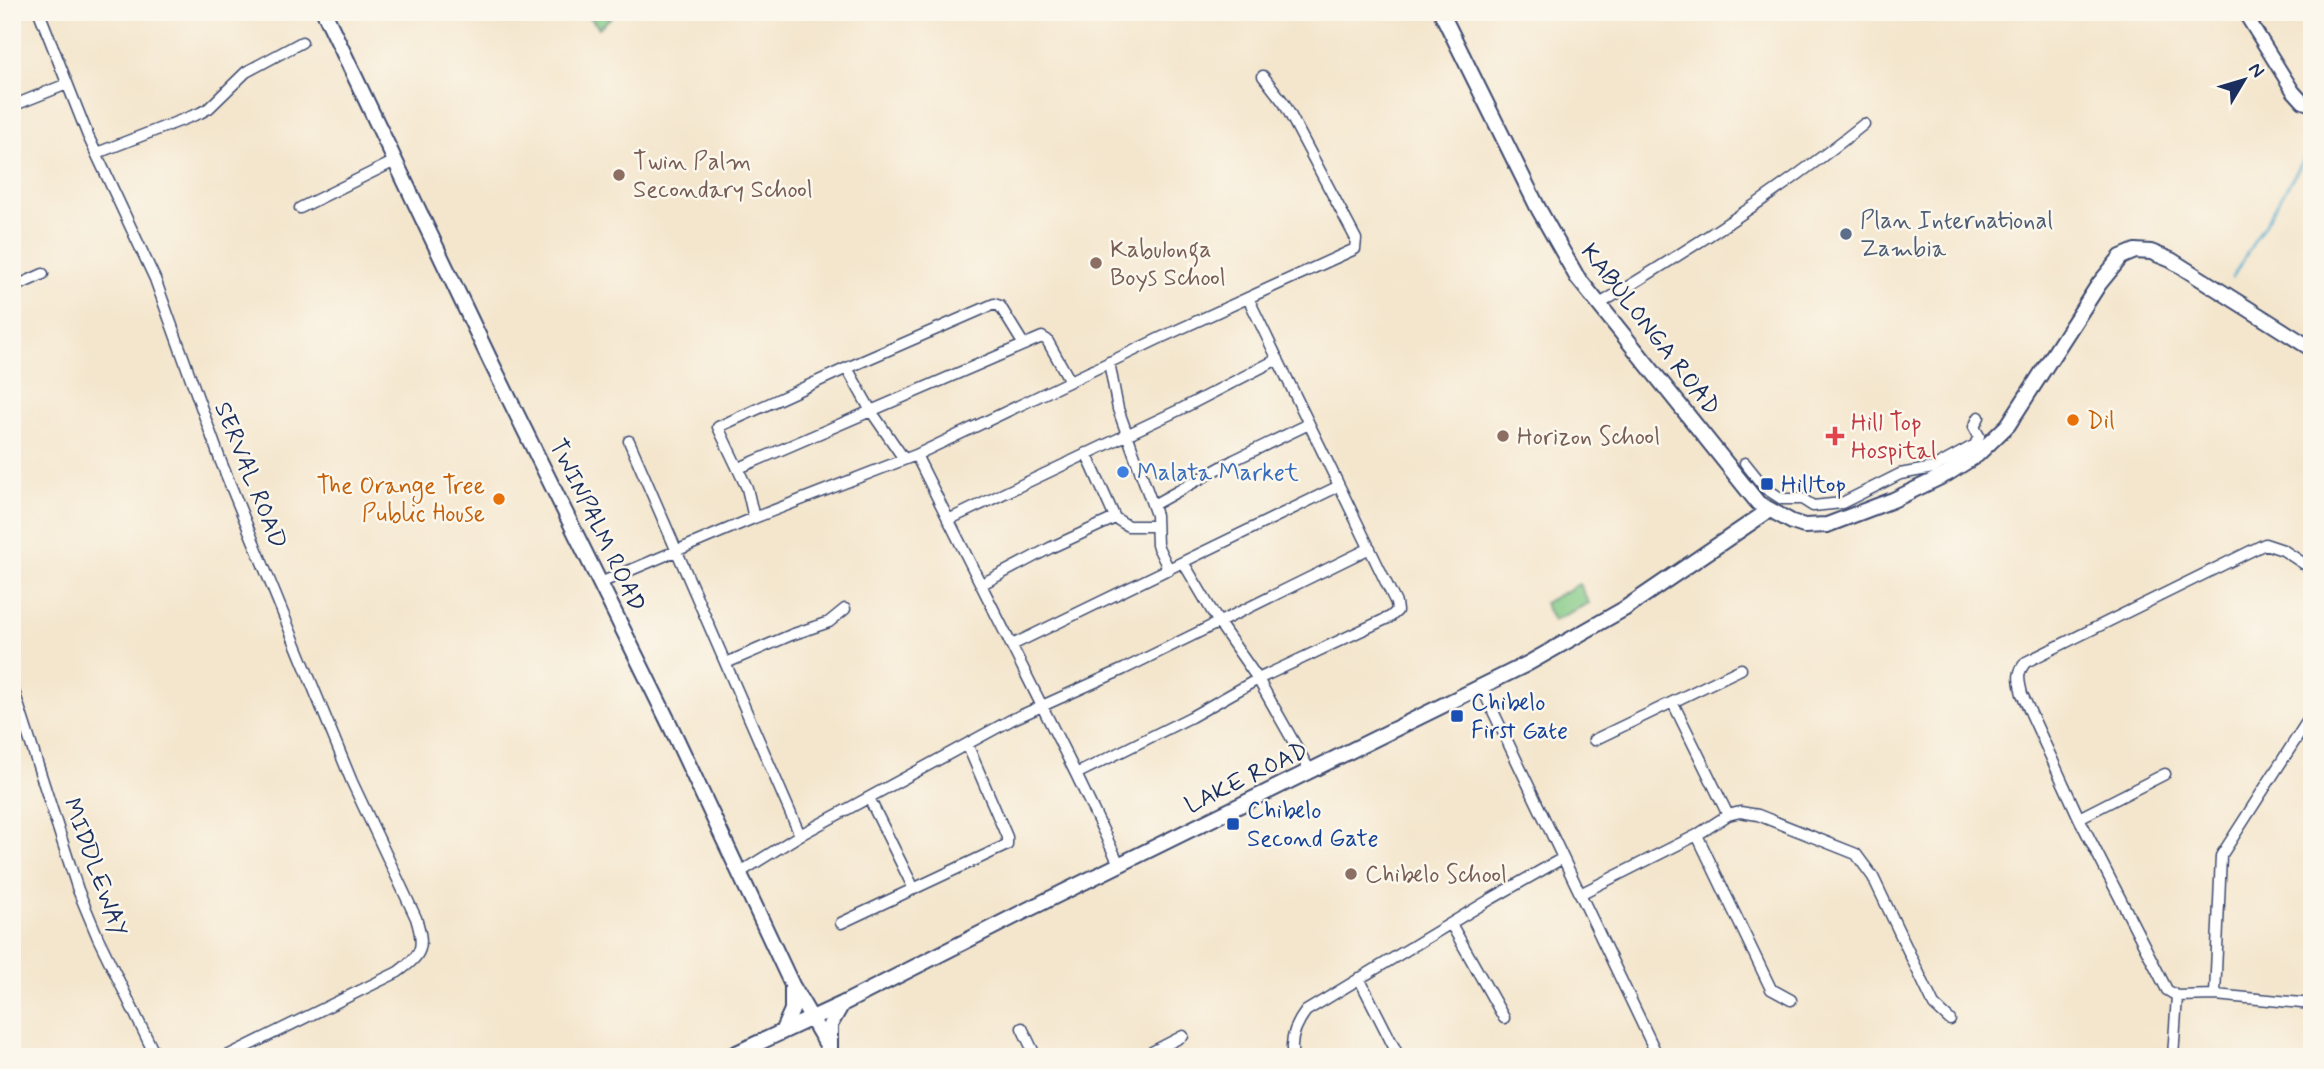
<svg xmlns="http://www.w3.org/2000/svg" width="2324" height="1069" viewBox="0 0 2324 1069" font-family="Mynerve,sans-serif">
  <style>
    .pitch { fill: #81c884; stroke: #4e7c71; stroke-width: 2 }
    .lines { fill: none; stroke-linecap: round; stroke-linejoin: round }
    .stream { stroke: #4fa9cd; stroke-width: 2.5 }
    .minor-casing { stroke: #3c4a6f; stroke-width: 13 }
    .tertiary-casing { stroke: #3c4a6f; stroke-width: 16 }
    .secondary-casing { stroke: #3c4a6f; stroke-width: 18 }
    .minor { stroke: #fff; stroke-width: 10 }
    .tertiary { stroke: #fff; stroke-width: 12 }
    .secondary { stroke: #fff; stroke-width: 14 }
    .education-dot { fill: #8d6e63; stroke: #fbf7ec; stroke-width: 2.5 }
    .service-dot { fill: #5c6f8a; stroke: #fbf7ec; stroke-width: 2.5 }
    .food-dot { fill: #e8710a; stroke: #fbf7ec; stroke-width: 2.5 }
    .health-dot { fill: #e0444e; stroke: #fbf7ec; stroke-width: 2.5 }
    .shop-dot { fill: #3f7fe0; stroke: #fbf7ec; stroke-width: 2.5 }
    .transit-dot { fill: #1a4fb4; stroke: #fbf7ec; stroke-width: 2.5 }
    .labels { text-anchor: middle; stroke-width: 5; stroke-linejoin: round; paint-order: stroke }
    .education-label { font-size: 24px; fill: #785e54; stroke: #fbf7ec; text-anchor: start }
    .service-label { font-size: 24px; fill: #4e5e75; stroke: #fbf7ec; text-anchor: start }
    .street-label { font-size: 24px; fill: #1b2f5e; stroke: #fbf7ec }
    .food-label { font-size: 24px; fill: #c56008; stroke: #fbf7ec; text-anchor: start }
    .health-label { font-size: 24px; fill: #be3a42; stroke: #fbf7ec; text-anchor: start }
    .shop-label { font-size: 24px; fill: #366cbe; stroke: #fbf7ec; text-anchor: start }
    .transit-label { font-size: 24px; fill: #164399; stroke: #fbf7ec; text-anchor: start }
  </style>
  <rect width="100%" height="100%" fill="#fbf7ec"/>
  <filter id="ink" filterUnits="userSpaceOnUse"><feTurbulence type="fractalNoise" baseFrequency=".0143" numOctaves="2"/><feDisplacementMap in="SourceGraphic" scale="14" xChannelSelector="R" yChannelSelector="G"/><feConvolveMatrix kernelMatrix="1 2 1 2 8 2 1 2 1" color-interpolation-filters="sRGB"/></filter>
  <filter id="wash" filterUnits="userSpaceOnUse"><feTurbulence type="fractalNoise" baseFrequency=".00686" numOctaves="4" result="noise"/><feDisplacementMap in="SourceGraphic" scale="28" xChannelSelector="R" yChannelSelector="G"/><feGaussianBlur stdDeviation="1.57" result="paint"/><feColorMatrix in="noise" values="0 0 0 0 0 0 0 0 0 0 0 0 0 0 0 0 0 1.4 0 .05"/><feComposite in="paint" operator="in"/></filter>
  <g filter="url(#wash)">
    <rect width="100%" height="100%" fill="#f4e6cd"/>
    <path class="pitch" d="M586,12h31l-18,16z
      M1579,584l10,19 -36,18 -9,-18z"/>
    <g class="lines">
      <path class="stream" d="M2232,278l80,-132"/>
    </g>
  </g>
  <g filter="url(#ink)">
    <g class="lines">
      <g class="minor-casing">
        <path id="minor" d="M39,12l49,124 67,143 66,183 131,320 64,136c9,29 7,36 -18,54l-173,85
          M12,106l55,-22
          M97,153l103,-40 9,-5 37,-36 56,-30
          M300,208l95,-47
          M12,288l31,-14
          M1598,305c92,-56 182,-113 266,-181
          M1109,362l9,47 38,106 1,30 12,25
          M847,368l24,43 33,48
          M629,441l171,394
          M1086,453l29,65 13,8h27
          M916,455l160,319 44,92
          M1745,463l20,25 17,11h20l11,7 29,-3 58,-29 33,-6 42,-23 4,-9 -5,-9 5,-10
          M739,468l303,-131 5,3 23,41
          M1153,505l81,-45 75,-36
          M754,518l-7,-30 -29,-61 129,-59 147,-64 6,2 24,39
          M948,520l235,-112 95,-49
          M1183,562l36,61 39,56 52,92
          M2312,569l-29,-19 -18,-6 -239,118c-10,11 -7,19 -4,32l57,124 88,172 10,6 38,-1 97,9
          M600,583l154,-65 162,-63 242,-116 197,-90 1,-10 -72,-136 -21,-27
          M982,584l68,-36 65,-30
          M1012,645l327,-159
          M726,663l65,-28 38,-13 16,-13
          M12,685l66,205 20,48 58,119
          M1481,686l177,371
          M1673,703l55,112
          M1594,740l147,-71
          M1076,774l115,-57 67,-38 132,-62 7,-6 -1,-8 -148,-305
          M869,798l45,91
          M2079,818l86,-44
          M1697,835l74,154 20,11
          M739,873l61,-38 211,-115 113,-51 246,-121
          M1580,894l117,-59 31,-20 12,-3 18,3 98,39 17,23 61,128 16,15
          M841,923l166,-78v-8l-40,-93
          M1451,924l53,94
          M1359,978l40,79
          M2215,995l6,-139 91,-142
          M1022,1028l14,29
          M1142,1057l41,-21
          M1293,1057c-4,-18 3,-33 13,-46l185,-112 72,-41
          M2173,1057l4,-61"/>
      </g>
      <g class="tertiary-casing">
        <path id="tertiary" d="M2244,12l49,79 10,11 9,3"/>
      </g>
      <g class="secondary-casing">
        <path id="secondary" d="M324,12l167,350 179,363 122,260 42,72
          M1441,12l97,196 39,69 181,226 34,19 12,4 23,-1 66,-25 54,-26 30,-19 31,-30 91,-141 22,-27 14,-6 16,1 20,8 141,89
          M782,1032l10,-22v-22
          M830,1048v-23l12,-21
          M728,1057l114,-53 179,-91 506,-249 97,-55 144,-98"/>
      </g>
      <use href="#minor" class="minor"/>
      <use href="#tertiary" class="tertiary"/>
      <use href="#secondary" class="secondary"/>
    </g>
  </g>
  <g class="education-dot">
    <circle cx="619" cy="175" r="7"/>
    <circle cx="1096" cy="263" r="7"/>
    <circle cx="1503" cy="436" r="7"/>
    <circle cx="1351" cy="874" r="7"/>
  </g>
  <circle class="service-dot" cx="1846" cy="234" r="7"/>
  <g class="food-dot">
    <circle cx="2073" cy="420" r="7"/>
    <circle cx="499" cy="499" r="7"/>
  </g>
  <path class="health-dot" d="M1831.5 425.5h7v7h7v7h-7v7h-7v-7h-7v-7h7z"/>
  <circle class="shop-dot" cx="1123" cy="472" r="7"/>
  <g class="transit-dot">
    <rect x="1760" y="477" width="14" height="14" rx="3.5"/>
    <rect x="1450" y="709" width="14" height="14" rx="3.5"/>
    <rect x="1226" y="817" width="14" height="14" rx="3.5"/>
  </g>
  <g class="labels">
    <g class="education-label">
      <text x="633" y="169">Twin Palm<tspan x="633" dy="28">Secondary School</tspan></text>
      <text x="1110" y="257">Kabulonga<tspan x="1110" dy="28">Boys School</tspan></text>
      <text x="1517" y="444">Horizon School</text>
      <text x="1365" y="882">Chibelo School</text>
    </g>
    <g class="service-label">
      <text x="1860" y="228">Plan International<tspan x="1860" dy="28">Zambia</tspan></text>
    </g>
    <g class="street-label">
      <text transform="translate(1651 329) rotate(52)" y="8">KABULONGA ROAD</text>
      <text transform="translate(251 475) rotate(68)" y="8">SERVAL ROAD</text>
      <text transform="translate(598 525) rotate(64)" y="8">TWINPALM ROAD</text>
      <text transform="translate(1246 777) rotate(-26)" y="8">LAKE ROAD</text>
      <text transform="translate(96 867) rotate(70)" y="8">MIDDLEWAY</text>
    </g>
    <g class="food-label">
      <text x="2087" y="428">Dil</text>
      <text x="485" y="493" text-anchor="end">The Orange Tree<tspan x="485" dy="28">Public House</tspan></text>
    </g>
    <g class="health-label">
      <text x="1851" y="430">Hill Top<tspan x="1851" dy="28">Hospital</tspan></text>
    </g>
    <g class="shop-label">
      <text x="1137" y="480">Malata Market</text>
    </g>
    <g class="transit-label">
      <text x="1781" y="492">Hilltop</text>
      <text x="1471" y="710">Chibelo<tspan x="1471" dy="28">First Gate</tspan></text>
      <text x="1247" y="818">Chibelo<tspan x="1247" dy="28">Second Gate</tspan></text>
    </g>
  </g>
  <rect width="2324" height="1069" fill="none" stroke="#fbf7ec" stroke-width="42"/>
  <g transform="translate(2244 80) rotate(52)" stroke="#fbf7ec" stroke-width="5" paint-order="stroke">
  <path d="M0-5L12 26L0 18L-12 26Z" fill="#1b2f5e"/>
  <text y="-10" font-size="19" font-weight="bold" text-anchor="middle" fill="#1b2f5e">N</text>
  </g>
</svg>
